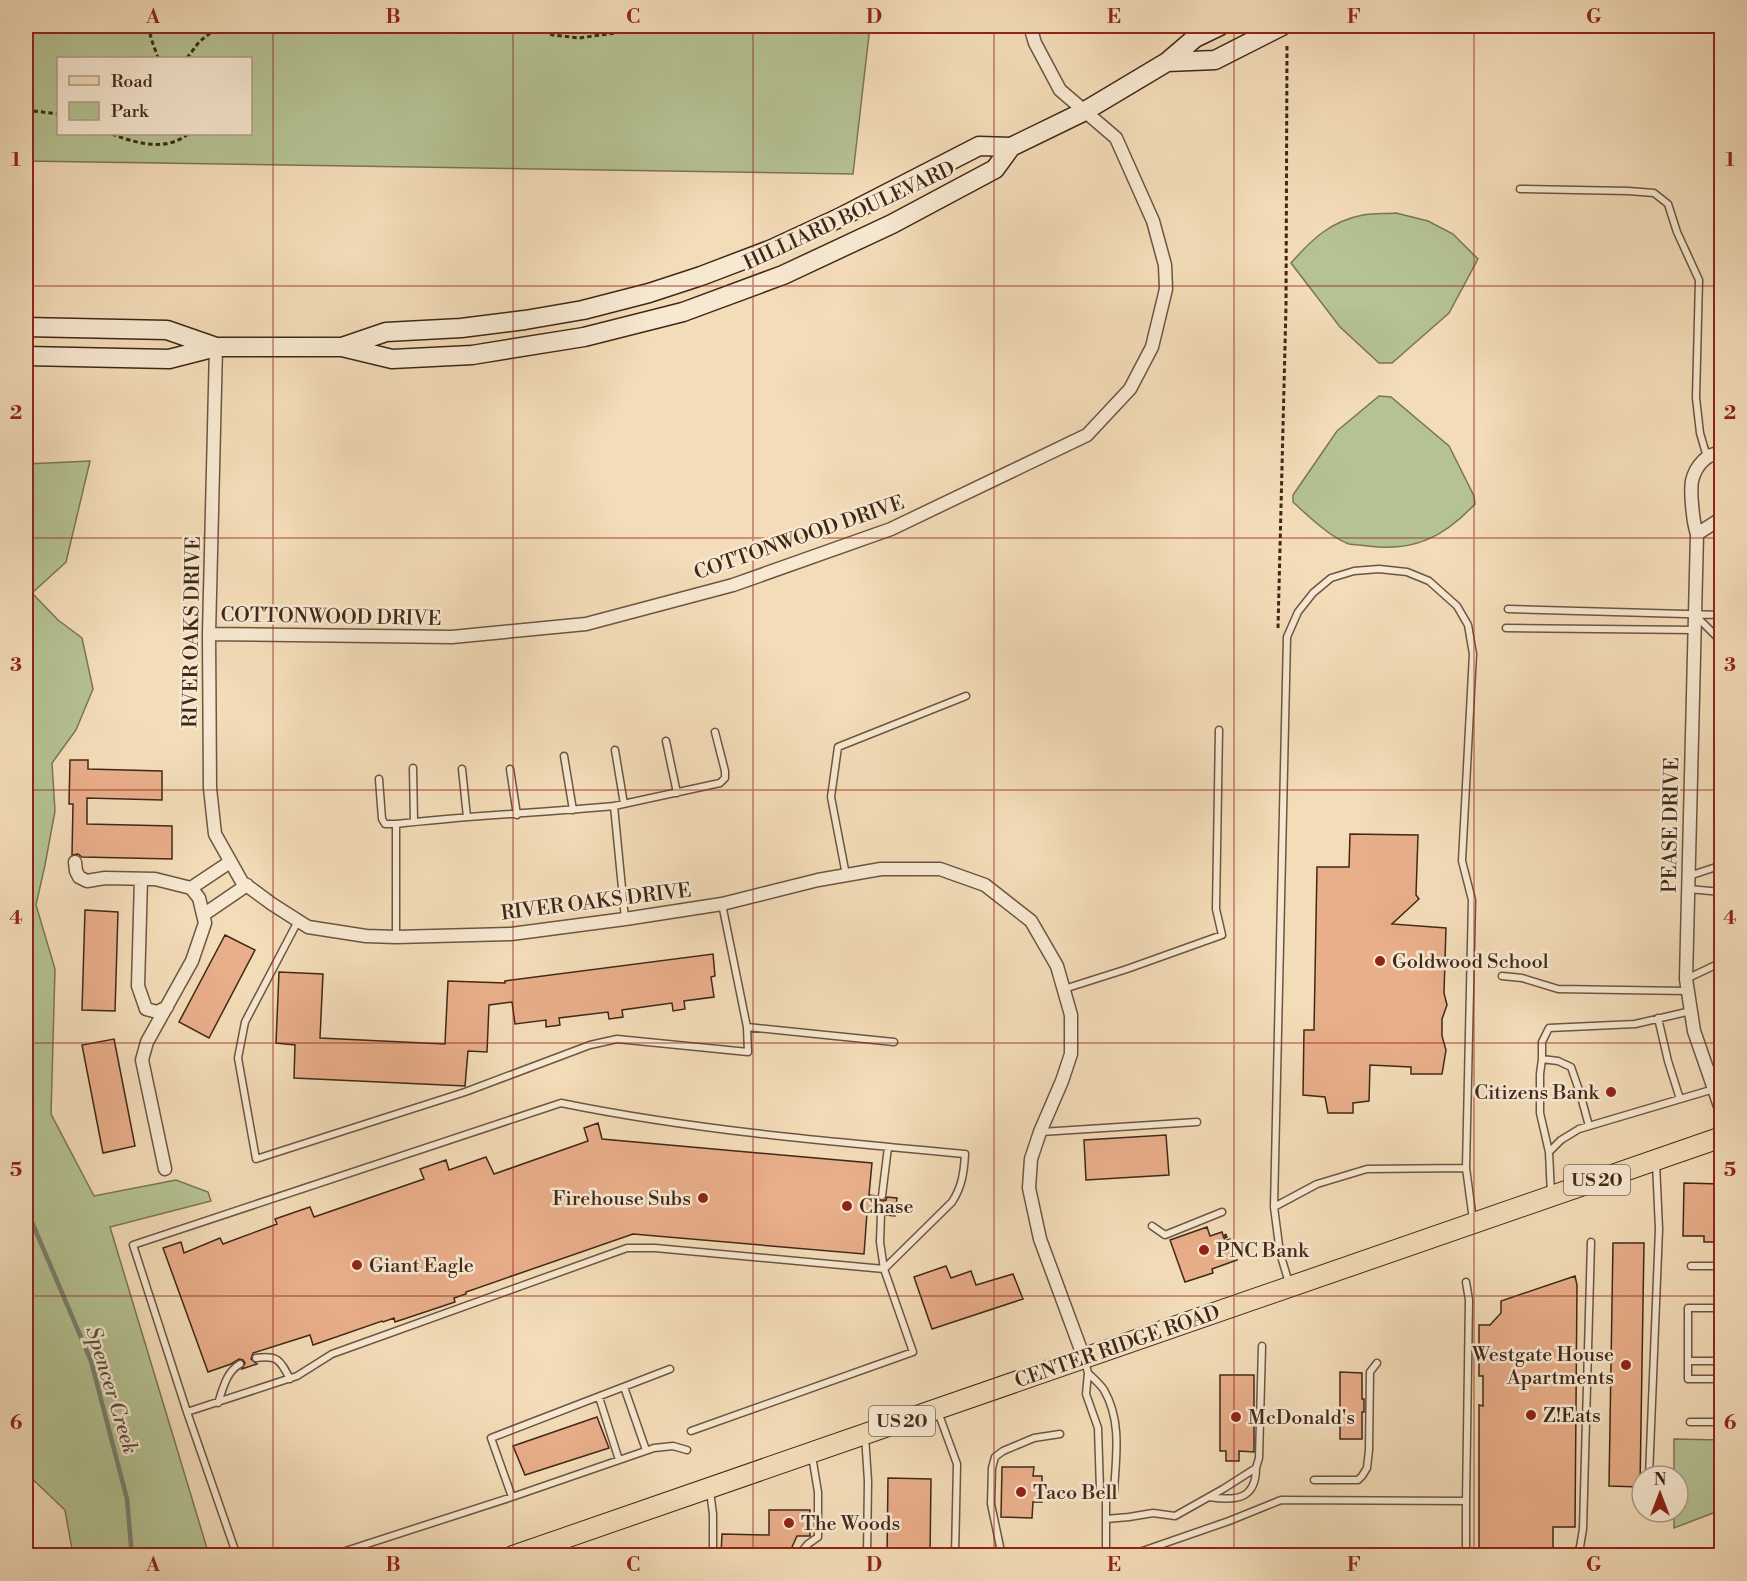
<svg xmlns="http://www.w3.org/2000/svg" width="1747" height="1581" viewBox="0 0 1747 1581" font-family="'Libre Bodoni',serif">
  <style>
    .green { fill: #b5c293; stroke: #7a7556; stroke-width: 1.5; fill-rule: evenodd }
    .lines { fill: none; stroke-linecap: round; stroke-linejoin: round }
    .stream { stroke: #778172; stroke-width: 4.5 }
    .building { fill: #e9ae8a; stroke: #402819; stroke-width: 1.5 }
    .lane-casing { stroke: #6d5541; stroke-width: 9 }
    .street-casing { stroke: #6d5541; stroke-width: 15 }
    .secondary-casing { stroke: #402819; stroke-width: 21 }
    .primary-casing { stroke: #402819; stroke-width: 22 }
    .path { stroke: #402819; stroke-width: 3; stroke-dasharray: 4.5 3; stroke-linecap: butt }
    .lane { stroke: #f7e8d1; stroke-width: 6 }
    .street { stroke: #f7e8d1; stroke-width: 12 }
    .secondary { stroke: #f7e8d1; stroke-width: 18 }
    .primary { stroke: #f3dcb8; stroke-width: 20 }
    .grid { fill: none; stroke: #8f2418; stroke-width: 1.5; stroke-opacity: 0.55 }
    .poi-dot { fill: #8f2418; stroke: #f7e8d1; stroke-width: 2 }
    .labels { text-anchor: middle; stroke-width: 5; stroke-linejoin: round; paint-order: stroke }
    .shield { fill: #f7e8d1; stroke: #776250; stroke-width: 1.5 }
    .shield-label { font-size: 18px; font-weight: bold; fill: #402819 }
    .street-label { font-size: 20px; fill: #402819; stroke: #f7e8d1 }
    .poi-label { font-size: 20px; fill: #402819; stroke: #f7e8d1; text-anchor: start }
    .water-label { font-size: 21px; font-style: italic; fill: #574d3e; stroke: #f7e8d1 }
    .neatline { fill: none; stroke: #8f2418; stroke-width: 2 }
    .grid-label { font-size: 20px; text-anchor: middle; font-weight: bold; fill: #8f2418 }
  </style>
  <rect width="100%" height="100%" fill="#f3dcb8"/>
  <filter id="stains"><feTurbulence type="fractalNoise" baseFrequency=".00333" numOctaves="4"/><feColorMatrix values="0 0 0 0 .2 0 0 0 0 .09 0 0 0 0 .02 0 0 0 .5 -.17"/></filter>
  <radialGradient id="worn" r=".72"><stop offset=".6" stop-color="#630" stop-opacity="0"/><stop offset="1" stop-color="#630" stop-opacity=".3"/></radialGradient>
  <path class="green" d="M26,26h844l-17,148 -827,-13zM58,58h192v76h-192z
    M1396,213l32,8 25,13 25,25 -29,54 -57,50h-13l-39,-36 -49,-64c21,-24 40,-42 72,-48 11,-2 22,-1 33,-2z
    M1379,396l12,1 58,49 25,50 1,8c-31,33 -61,48 -107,42 -6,-1 -13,-1 -19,-2 -18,-6 -42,-29 -56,-42v-7l44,-64z
    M90,461l-24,101 -34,31 26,27 24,18 11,51 -17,41 -24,33 3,48 -10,54 -9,40 19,64 -4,145 43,82 82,-16 32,12 3,9 -101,26 99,328h-136l-8,-45 -39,-37v-1009z
    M1674,1439l48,1 -1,70 -47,18v-16h4v-36h-4z"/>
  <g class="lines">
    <path class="stream" d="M26,1208l65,153 36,138 5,57"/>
  </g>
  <path class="building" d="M70,760h18v9l74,2v29l-75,-2v26l85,2v33l-90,-2 -4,-3 -6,1 1,-51h-4z
    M1350,834l68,1 -2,60 3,4 -27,25 54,4 -2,65 3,12 -5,14v17l4,14 -4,24h-31v-7l-41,-2 -1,36 -16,2v10h-25l-3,-16 -22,-2 1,-65h10l3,-163h32z
    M85,910l33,2 -3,99 -33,-1z
    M225,935l30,15 -46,88 -30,-16z
    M713,954l2,22 -4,1 3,20 -30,4 1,8 -12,2 -1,-8 -50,7 1,7 -14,2 -1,-7 -49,6 1,7 -14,2v-7l-31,4 -3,-22 -23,3 -2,47 -19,-1 -3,35 -171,-8 1,-33 -19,-2 3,-71 44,2 -3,64 125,6 3,-63 57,2v-2z
    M114,1039l21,107 -32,7 -21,-108z
    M598,1123l4,16 270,24 -3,32 8,1 1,4 4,1 4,-1 1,-3 10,1 -2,18 -9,-1 -1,-4 -3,-2 -4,1 -2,4 -9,-1 -3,41 -231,-20 -167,58v2l-12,4 1,4 -60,20 -1,-4 -11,4 -1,-1 -69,24 -3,-10 -57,18 -2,6 6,5 -15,5 3,-6 -2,-3 -4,-1 -8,5 -23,8 -45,-124 18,-6 3,11 36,-15 3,6 54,-20 -2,-5 35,-12 4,10 110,-38 -4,-10 26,-9 3,10 37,-13 8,17 94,-33 -4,-13z
    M1166,1135l3,40 -83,5 -2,-40z
    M1684,1183l38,1v58h-18v-6h-21z
    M1207,1227l3,9 12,-4 3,9 5,-2 7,21 -25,9 1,4 -28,9 -15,-42z
    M1613,1243h31l-4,244 -31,-1z
    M946,1266l5,12 20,-7 5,14 37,-11 10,25 -91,30 -18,-52z
    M1575,1276l2,9 -2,242h-22v29h-74v-151l4,1v-30h-4v-51h11l11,-12v-12z
    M1340,1372l22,1v26h2v13h-2v27h-22z
    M1220,1375h34v77l-15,-1v10h-13v-10h-6z
    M597,1417l12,31 -84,27 -12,-29z
    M1002,1467h32l-1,9h9v26h-9l-1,16 -31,-1z
    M888,1478l43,1 -1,77h-43z
    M769,1510h41v26h-13l-9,20h-67l1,-22 47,1z"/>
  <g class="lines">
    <g class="lane-casing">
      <path id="lane" d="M1520,189l108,2 26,2 14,11 9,28 22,48 -3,118 4,35 7,24
        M1508,609l214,6
        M1695,615l27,27
        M1506,628l189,2
        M666,741l11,52
        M615,750l9,54
        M564,756l9,54
        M413,768l1,54
        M462,769l5,48
        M510,769l7,46
        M379,779l3,40 3,5h11
        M614,806l106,-23 5,-5v-7l-10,-39
        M846,875l-15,-78 7,-50 128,-51
        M1689,876l33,-11
        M1688,889l34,3
        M298,921l-53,101 -7,36 18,101 209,-67 125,-47 27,-6 131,13 -1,-25 -25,-123
        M396,937v-113c72,-9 145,-11 218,-18l11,113
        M1502,976l20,2 36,11 130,2
        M1686,979l36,-17
        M1064,989l63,-20 95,-34 -6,-26 3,-179
        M1658,1018l10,43 12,38
        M747,1027l147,15
        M1542,1059v-17l7,-14 86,-4 56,-13
        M1708,1071l14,-5
        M1041,1132l156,-10
        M1549,1152l-9,-39v-39l2,-15 16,2 13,6 9,26 9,33
        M1551,1194l-2,-42 12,-12 18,-11 135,-40
        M882,1196l6,-49
        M1274,1207l43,-23 50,-15 99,-1
        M881,1214l-1,28 4,27
        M1152,1226l13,9 57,-23
        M1691,1266h31
        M1289,1283l-9,-30 -6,-46 13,-570 11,-25 15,-19 18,-15 23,-7 25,-2 28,3 22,9 28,25 11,19 5,29 -11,207 10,39 -6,268 7,52
        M1722,1308h-34v71h34
        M256,1358c22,-3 24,2 34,21
        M1085,1361l3,12 -2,21 12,34 2,62 6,8 8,-7c2,-34 8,-70 -10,-101 -4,-6 -11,-12 -16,-17
        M1688,1361h34
        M624,1387l22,63
        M599,1397l20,63
        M218,1403c5,-14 8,-31 22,-39
        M187,1412l-54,-167 428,-142c132,27 270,39 404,51 -1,18 -3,33 -13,48l-68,67
        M938,1412l19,52 -2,92
        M1690,1422h32
        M865,1436l3,45 -1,75
        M1649,1476l10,-247 -3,-66
        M1314,1480h44l4,-4 5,-8 2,-18 1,-78 7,-9
        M710,1491l3,23v42
        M512,1497l-21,-59 179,-69
        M1209,1497c26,4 47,3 47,-29
        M1106,1519l23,-2 24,-4 22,3 48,-27 33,-21 3,-10 3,-112
        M237,1556l-50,-144 110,-36 35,-22 295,-106h28l229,21 29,83 -222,79
        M330,1556l182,-59 142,-49 19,-2 14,4
        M798,1556l10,-12 10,-7v-45l-6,-36
        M1002,1556l-11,-52 1,-36 3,-11 8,-6 19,-8 12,-5 26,-4
        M1106,1556v-58
        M1128,1556l101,-35 52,-21 185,1 3,-201 -3,-18
        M1466,1556v-55
        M1575,1556l5,-9 3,-18 8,-287"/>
    </g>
    <g class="street-casing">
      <path id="street" d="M216,347l-7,287 1,154 5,46 27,48 30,22 36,23 58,9 30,1 115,-3 114,-15 97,-15 96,-24 63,-11h59l45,16 46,36 26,45 14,49v39l-9,27 -22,51 -9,27 -2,29 11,51 44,119
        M1722,453c-15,-1 -27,14 -30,28 -2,11 1,42 5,53l-11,445 8,52 28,81
        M1697,534l25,-16
        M209,634l243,3 134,-13 147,-39 158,-56 196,-94 43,-46 22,-42 14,-58 -1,-24 -12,-44 -37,-83 -56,-48 -25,-47 -5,-17
        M75,862l1,9 3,6 8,4 18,-3 50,1 36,9 8,10 6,25 -13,38 -45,81 -5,18 23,109
        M141,879l-3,107 8,23 11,3 10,-5
        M191,888l39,-26
        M203,915l44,-30"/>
    </g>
    <g class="secondary-casing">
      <path id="secondary" d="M1167,62l48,-2 67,-34
        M26,327l141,3 49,17
        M342,347l44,-15 75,-4 64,-8 58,-10 66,-17 52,-17 71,-27 67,-31 140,-72 32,1 74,-36 82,-49 28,-24 25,-12
        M26,356l143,3 47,-12h126l50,12 80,-4 112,-18 99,-25 100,-37 109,-51 103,-55 16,-22"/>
    </g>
    <g class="primary-casing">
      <path id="primary" d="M513,1556l1209,-419"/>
    </g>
    <path class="path" d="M148,26l4,15 6,17
      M529,26l24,9 26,3 58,-8 26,1 8,-5
      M187,58l12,-16 20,-16
      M26,110l32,4
      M112,134c23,9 54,18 76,0
      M1278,628l8,-322 1,-261
      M1225,1234l2,6"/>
    <use href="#lane" class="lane"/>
    <use href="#street" class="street"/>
    <use href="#secondary" class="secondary"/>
    <use href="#primary" class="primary"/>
  </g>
  <path class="grid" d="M273,26v1530M513,26v1530M753,26v1530M994,26v1530M1234,26v1530M1474,26v1530M26,286h1696M26,538h1696M26,790h1696M26,1043h1696M26,1296h1696"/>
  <g class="poi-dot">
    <circle cx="1380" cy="961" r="6"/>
    <circle cx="1611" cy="1092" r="6"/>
    <circle cx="703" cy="1198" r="6"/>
    <circle cx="847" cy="1206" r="6"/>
    <circle cx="1204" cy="1250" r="6"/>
    <circle cx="357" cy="1265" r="6"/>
    <circle cx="1626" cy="1365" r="6"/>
    <circle cx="1531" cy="1415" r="6"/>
    <circle cx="1236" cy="1417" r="6"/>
    <circle cx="1021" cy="1492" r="6"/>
    <circle cx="789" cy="1523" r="6"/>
  </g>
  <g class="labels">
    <g class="shield">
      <rect x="1564" y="1165" width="66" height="30" rx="4.5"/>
      <rect x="869" y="1406" width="66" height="30" rx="4.5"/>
    </g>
    <g class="shield-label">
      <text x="1597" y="1186">US 20</text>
      <text x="902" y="1427">US 20</text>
    </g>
    <g class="street-label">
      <text transform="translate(849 215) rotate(-25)" y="7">HILLIARD BOULEVARD</text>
      <text transform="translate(799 537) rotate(-19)" y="7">COTTONWOOD DRIVE</text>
      <text transform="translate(331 616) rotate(1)" y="7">COTTONWOOD DRIVE</text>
      <text transform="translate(191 632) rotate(-89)" y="7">RIVER OAKS DRIVE</text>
      <text transform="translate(1670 825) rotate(-89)" y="7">PEASE DRIVE</text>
      <text transform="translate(596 901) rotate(-7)" y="7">RIVER OAKS DRIVE</text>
      <text transform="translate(1117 1346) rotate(-19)" y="7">CENTER RIDGE ROAD</text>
    </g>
    <g class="poi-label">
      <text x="1392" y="968">Goldwood School</text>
      <text x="1599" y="1099" text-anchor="end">Citizens Bank</text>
      <text x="691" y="1205" text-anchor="end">Firehouse Subs</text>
      <text x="859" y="1213">Chase</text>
      <text x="1216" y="1257">PNC Bank</text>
      <text x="369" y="1272">Giant Eagle</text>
      <text x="1614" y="1361" text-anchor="end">Westgate House<tspan x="1614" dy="23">Apartments</tspan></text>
      <text x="1543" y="1422">Z!Eats</text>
      <text x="1248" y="1424">McDonald's</text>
      <text x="1033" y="1499">Taco Bell</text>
      <text x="801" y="1530">The Woods</text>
    </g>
    <g class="water-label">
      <text transform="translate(112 1390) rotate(73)" y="7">Spencer Creek</text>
    </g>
  </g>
  <rect width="1747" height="1581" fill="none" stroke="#f3dcb8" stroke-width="66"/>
  <rect x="57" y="57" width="195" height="78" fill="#f7e8d1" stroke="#ae9b87" stroke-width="1.5"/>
  <rect x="69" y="76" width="30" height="9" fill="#f3dcb8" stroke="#ae9b87" stroke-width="1.5"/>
  <text x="111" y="87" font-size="18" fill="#402819">Road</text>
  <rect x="69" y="102" width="30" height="18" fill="#b5c293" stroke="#ae9b87" stroke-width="1.5"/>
  <text x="111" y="117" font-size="18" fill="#402819">Park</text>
  <g transform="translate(1660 1494)"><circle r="28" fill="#f7e8d1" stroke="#ae9b87" stroke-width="1.5"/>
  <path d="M0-4.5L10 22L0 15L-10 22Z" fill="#8f2418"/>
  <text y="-9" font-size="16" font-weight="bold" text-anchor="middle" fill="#402819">N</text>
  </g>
  <rect x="33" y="33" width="1681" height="1515" class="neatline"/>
  <g class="grid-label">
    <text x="153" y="23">A</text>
    <text x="393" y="23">B</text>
    <text x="633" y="23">C</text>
    <text x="874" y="23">D</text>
    <text x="1114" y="23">E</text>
    <text x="1354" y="23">F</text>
    <text x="1594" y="23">G</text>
    <text x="16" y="166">1</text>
    <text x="1730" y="166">1</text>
    <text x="16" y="419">2</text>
    <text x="1730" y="419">2</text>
    <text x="16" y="671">3</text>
    <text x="1730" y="671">3</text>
    <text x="16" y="924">4</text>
    <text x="1730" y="924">4</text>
    <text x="16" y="1176">5</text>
    <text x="1730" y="1176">5</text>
    <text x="16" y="1429">6</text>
    <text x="1730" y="1429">6</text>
    <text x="153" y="1571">A</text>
    <text x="393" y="1571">B</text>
    <text x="633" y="1571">C</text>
    <text x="874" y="1571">D</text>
    <text x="1114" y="1571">E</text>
    <text x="1354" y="1571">F</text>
    <text x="1594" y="1571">G</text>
  </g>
  <rect width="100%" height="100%" filter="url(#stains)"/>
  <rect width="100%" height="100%" fill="url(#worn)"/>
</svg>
